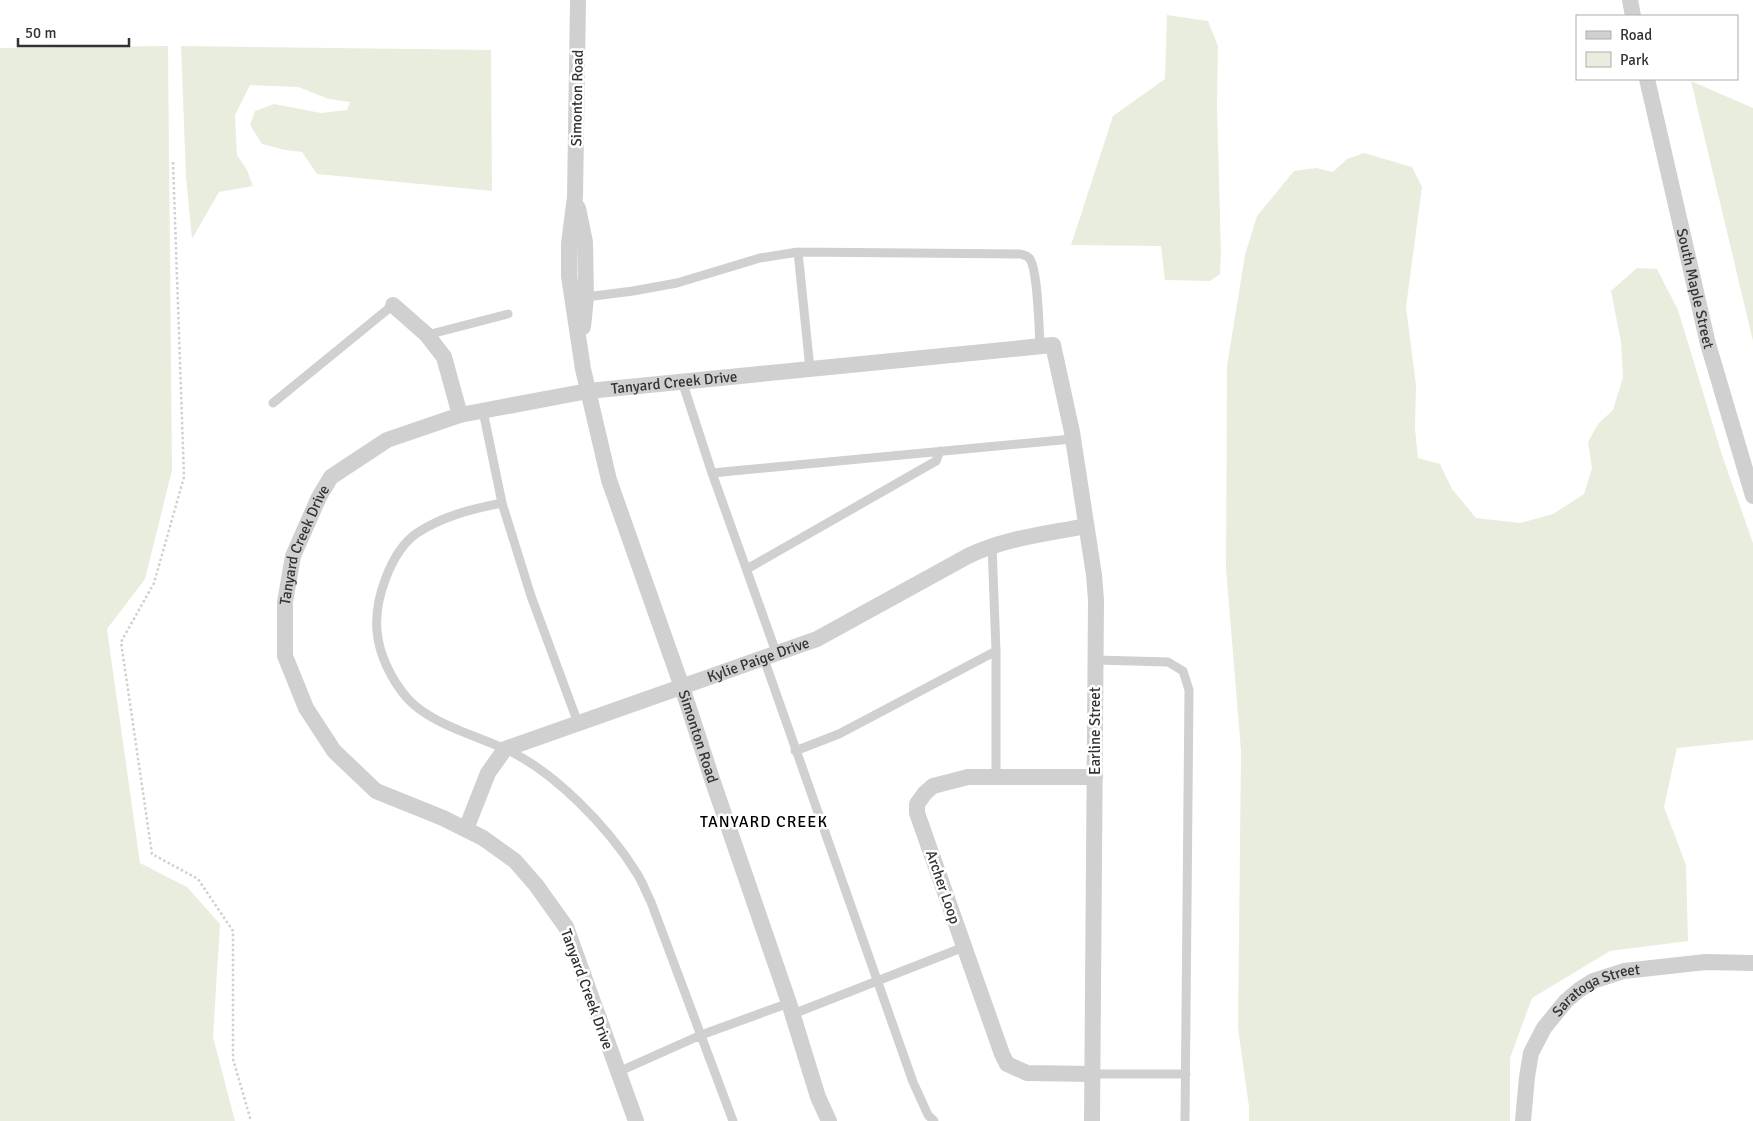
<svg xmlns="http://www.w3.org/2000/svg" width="1753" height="1121" viewBox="0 0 1753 1121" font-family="Signika,sans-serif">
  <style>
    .green { fill: #e9edde }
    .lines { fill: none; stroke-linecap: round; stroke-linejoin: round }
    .path { stroke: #d0d0d0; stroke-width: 2.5; stroke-dasharray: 2.5 2.5; stroke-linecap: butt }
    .service { stroke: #d0d0d0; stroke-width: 9 }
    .minor { stroke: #d0d0d0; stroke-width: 16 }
    .labels { text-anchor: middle; stroke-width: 5; stroke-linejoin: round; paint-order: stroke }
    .street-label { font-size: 15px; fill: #333; stroke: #fff }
    .neighbourhood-label { font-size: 16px; letter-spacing: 1px; fill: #000; stroke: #fff }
  </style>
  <rect width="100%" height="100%" fill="#fff"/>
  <path class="green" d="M1167,15l41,6 10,25 -1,60 4,147 -1,21 -10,7 -45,-1 -4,-34 -90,-1 42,-129 52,-37z
    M168,46l4,424 -27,109 -38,50 33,234 47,24 33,37 -7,113 22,84h-235v-1073z
    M181,46l310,4 1,141 -175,-17 -15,-22 -17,-2 -23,-6 -12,-19 5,-14 19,-7 47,9 26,-3 3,-8 -21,-3 -31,-12 -48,-2 -15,30 2,40 10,15 6,16 -34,6 -27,47 -6,-62z
    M1691,81l62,27v233z
    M1364,153l48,14 10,20 -16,120 10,78 -1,44 3,29 22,6 12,25 24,29 44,5 33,-9 31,-20 8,-26 -4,-26 10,-18 15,-14 10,-33 -2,-35 -10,-51 26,-23 20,1 21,41 44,145 31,88v197l-76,8 -13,59 22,58 2,76 -78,10 -78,47 -22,60v63h-261v-14l-11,-79 3,-277 -15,-183 1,-202 18,-111 12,-39 37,-45 22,-3 17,4 14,-13z"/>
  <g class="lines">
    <path class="path" d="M173,162l11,315 -30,106 -33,59 31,212 46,25 35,52v128l18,62"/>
    <path class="service" d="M798,252l12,117
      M586,297l47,-6 44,-8 83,-25 38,-6 222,2c4,1 7,1 10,5 8,13 9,69 10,87
      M427,335l81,-21
      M682,381l30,92 65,182
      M273,403l120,-98
      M483,411l19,92 29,93 47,127
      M712,473l360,-34
      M502,503c-30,6 -59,13 -85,30 -26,18 -43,67 -40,98 2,24 15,50 31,68 23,25 67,36 97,50 48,21 103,78 131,123 6,9 10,20 15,30l82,219
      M992,545l4,106v125
      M747,569l189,-108 4,-10
      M764,659l149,423 15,33 6,6
      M1096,660l72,2 15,9 6,19 -4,431
      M795,751l44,-17 157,-83
      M793,1014l171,-67
      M618,1072l83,-37 88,-32
      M1092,1074h94"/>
    <g class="minor">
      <path id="s1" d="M578,0l-3,197 -6,46v33l14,93 26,111 73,207 32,98 75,218 29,94 11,24"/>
      <path d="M1630,0l3,16"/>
      <path id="s2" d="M1647,79l61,265 45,152"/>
      <path d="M578,208l7,34 1,55 -3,30"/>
      <path d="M393,305l34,30 17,22 16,58"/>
      <path id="s3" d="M466,829l22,-56 17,-24 312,-110 151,-83c37,-18 78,-22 118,-30"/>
      <path d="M1092,1074l-65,-1 -20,-9 -5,-10 -79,-224 -6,-17v-9l8,-11 8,-7 35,-9h127"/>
      <path id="s4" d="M636,1121l-70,-194 -30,-42 -21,-24 -32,-23 -40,-20 -67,-27 -42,-40 -28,-43 -21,-52v-54l8,-46 26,-59 12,-20 56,-37 73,-25 128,-24 465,-46 19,87 22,143 2,25 -4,521"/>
      <path id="s5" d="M1523,1121l4,-44 4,-24 13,-25 22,-27 13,-11 14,-9 31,-10 82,-9 47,1"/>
    </g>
  </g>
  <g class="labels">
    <g class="street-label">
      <text transform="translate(577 98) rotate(-89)" y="5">Simonton Road</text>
      <text dy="5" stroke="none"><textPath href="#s2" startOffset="215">South Maple Street</textPath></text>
      <text dy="5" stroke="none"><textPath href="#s4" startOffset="1161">Tanyard Creek Drive</textPath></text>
      <text dy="5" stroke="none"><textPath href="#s4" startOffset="726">Tanyard Creek Drive</textPath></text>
      <text dy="5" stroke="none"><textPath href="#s3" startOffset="358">Kylie Paige Drive</textPath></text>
      <text transform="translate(1095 731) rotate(-90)" y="5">Earline Street</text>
      <text dy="5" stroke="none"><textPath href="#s1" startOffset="756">Simonton Road</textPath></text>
      <text transform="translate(943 887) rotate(71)" y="5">Archer Loop</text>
      <text transform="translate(587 989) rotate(70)" y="5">Tanyard Creek Drive</text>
      <text dy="5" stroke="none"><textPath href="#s5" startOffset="164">Saratoga Street</textPath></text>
    </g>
    <g class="neighbourhood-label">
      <text x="764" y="827">TANYARD CREEK</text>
    </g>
  </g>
  <rect x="1576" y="15" width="162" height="65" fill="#ffffff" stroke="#adadad"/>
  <rect x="1586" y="31" width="25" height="8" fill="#d0d0d0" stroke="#adadad"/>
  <text x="1620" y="40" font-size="15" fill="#333333">Road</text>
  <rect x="1586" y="52" width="25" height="15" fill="#e9edde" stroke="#adadad"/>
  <text x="1620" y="65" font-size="15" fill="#333333">Park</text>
  <path d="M18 38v8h111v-8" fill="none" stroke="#333333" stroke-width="2.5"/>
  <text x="25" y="38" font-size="15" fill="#333333" stroke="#ffffff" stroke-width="4" paint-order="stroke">50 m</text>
</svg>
